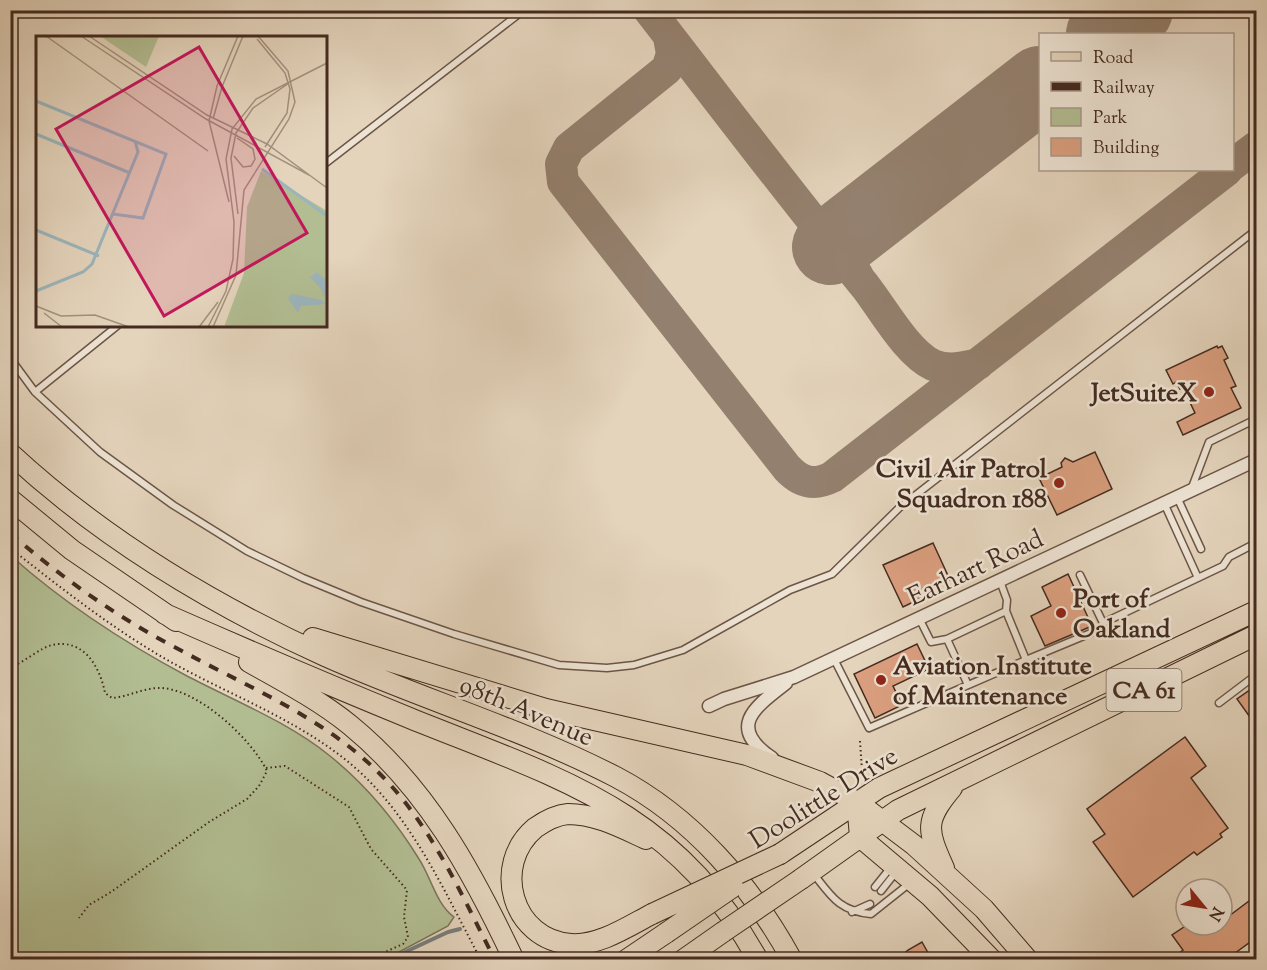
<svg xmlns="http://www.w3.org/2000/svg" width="1267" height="970" viewBox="0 0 1267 970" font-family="'Sorts Mill Goudy',serif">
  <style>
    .green { fill: #b2bd92; stroke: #7b7459; stroke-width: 1.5 }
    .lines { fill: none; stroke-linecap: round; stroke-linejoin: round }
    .stream { stroke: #787e7e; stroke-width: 4 }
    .taxiway { stroke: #94806e; stroke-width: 32 }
    .runway { stroke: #94806e; stroke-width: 76 }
    .building { fill: #db9f7f; stroke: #442b20; stroke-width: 1.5 }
    .service-casing { stroke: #6c5547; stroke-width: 9 }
    .minor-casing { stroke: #6c5547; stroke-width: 15 }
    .primary-casing { stroke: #442b20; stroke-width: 22 }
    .path { stroke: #442b20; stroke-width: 2; stroke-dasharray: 1.5 3; stroke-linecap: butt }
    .service { stroke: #ede3d3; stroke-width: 6 }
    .minor { stroke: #ede3d3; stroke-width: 12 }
    .primary { stroke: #e4d4bc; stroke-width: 20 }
    .rail { stroke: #442b20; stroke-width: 4; stroke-dasharray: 10 10; stroke-linecap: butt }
    .primary-bridge-casing { stroke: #442b20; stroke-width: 22; stroke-linecap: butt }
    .primary-bridge { stroke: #e4d4bc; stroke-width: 20 }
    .poi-dot { fill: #8f2418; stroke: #ede3d3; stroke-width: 2 }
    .labels { text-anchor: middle; stroke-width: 5; stroke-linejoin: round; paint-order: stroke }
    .shield { fill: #ede3d3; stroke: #776256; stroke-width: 1.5 }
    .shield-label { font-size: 24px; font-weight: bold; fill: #442b20 }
    .poi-label { font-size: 26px; font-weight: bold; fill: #442b20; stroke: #ede3d3; text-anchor: end }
    .street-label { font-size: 26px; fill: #442b20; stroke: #ede3d3 }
    .inset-river { fill: none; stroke: #9bb5bc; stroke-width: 3 }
    .inset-road { fill: none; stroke: #a4907e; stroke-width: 1.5 }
    .view { fill: #c2185b; fill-opacity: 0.15; stroke: #c2185b; stroke-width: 3 }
    .inset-edge { fill: none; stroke: #442b20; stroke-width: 3 }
  </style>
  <rect width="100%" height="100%" fill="#e4d4bc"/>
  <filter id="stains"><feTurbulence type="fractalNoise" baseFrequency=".00333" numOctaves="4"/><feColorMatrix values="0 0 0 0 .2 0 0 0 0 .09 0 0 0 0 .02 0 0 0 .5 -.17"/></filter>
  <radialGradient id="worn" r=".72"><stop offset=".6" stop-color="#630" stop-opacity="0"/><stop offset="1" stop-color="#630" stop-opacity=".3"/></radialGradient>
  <path class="green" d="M11,556c53,47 114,87 176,120 48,25 101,46 143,80 36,29 65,64 89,103 12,18 17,45 35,58l-6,9 -62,33h-375z"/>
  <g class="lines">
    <path class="stream" d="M388,960l60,-28 12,-3"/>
    <path class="taxiway" d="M649,10c72,93 142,186 216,276 18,23 42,67 68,79 15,6 30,3 45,-1
      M669,37l3,17 -5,15 -98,79 -8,16 2,18 224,286c14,15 27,18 45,9l395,-307
      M1232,165l24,-18
      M859,278c-17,-27 -5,-39 11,-62"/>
    <path class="runway" d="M1104,34l31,-24
      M830,247l210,-163"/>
  </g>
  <path class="building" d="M1217,346l1,2 4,-2 6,12 -4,2 12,26 -5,2 10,20 -58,27 -6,-13 18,-9 -12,-25 -3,1 -4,-7 -3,2 -7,-14z
    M1095,452l17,37 -55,26 -18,-37 23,-11 -1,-4 4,-5 8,4z
    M933,543l17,37 -17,8 1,4 -31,15 -20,-42z
    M1068,574l24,52 -47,20 -14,-30 20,-10 -9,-19z
    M917,644l12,25 -36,17 9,19 -27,13 -21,-44z
    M1257,685v42l-20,-28z
    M1185,737l21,29 -15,12 37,50 -8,6 2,3 -25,18 -3,-3 -61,45 -40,-55 12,-8 -18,-25z
    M1257,895v42l-26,19 -4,4h-57l13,-10 -11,-15 15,-10h35v-19l7,10z
    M922,942l10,18h-36l12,-10z"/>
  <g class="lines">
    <g class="service-casing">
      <path id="service" d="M326,163l198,-153
        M10,358l25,34 65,60 73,53 74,46 56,27 58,24 93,32 105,31 48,3 27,-3 49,-15 107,-60 42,-16 67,-66 357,-278
        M1255,364l1,3
        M35,392l82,-66
        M1191,490l18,-48 41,-20 6,2
        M1177,497l24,52
        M1164,503l34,75
        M1080,575l23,48 120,-57 6,-9 27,-14
        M1000,581l7,19 -1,11 20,49 65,-27
        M919,618l12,24 16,-3
        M834,659l35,69 157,-68
        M968,685l-21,-46 59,-28
        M1219,703l37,-28
        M813,873c18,23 26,38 58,41l39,-31
        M875,887l16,-20
        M881,891l15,-19
        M852,912l18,-8"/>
    </g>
    <g class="minor-casing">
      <path id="minor" d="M709,706l15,-7 70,-22 462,-217
        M772,758c-46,-31 -17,-51 14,-75"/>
    </g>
    <g class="primary-casing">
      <path id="primary" d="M10,453c93,86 201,151 315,203 96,43 198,73 291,121 76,40 135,108 176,183
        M10,499l62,51 104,71
        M165,614c82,36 164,71 247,105 149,60 263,91 346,241
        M313,638l233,71 201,46 73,27 37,20 57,43 70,64 44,51
        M249,662c34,19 70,38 101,63 77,63 122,146 164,235
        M857,802l3,35 70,59 62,64
        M646,839c-24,-11 -50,-25 -78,-25 -12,1 -23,7 -33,14 -44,37 -23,112 36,116 28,2 56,-17 81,-30
        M780,854l99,-66 377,-177
        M944,868c-17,-38 -20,-47 8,-80
        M801,879l97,-69 358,-175
        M626,960l40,-27
        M683,960l40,-28"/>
    </g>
    <path class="path" d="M10,548c51,40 103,81 159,113 64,36 138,62 192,112 55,52 85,122 120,187
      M10,668c14,-6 30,-20 42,-23 32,-7 48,22 53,48l7,5c15,-1 29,-9 45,-10 38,-2 94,50 110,83l-8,15 -12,13 -38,23 -98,70 -22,13 -10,13
      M860,741l2,30
      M266,768l19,-2 64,41 22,42 36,41 -3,27 4,20 -5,7 -36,16
      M1231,956l2,4"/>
    <use href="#service" class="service"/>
    <use href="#minor" class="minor"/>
    <use href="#primary" class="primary"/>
    <path class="rail" d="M10,533c53,46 110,86 172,118 66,36 142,67 196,121 53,52 83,122 117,188"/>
    <g class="primary-bridge-casing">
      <path id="primary-bridge" d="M652,914l128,-60
        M723,932l78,-53
        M666,933l67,-46"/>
    </g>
    <use href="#primary-bridge" class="primary-bridge"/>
  </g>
  <g class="poi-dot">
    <circle cx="1209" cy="392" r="6"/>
    <circle cx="1059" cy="483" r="6"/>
    <circle cx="1061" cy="613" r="6"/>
    <circle cx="881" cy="680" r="6"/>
  </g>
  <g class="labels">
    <rect class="shield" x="1106.5" y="669" width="75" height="42" rx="4.5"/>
    <g class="shield-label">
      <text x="1144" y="698">CA 61</text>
    </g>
    <g class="poi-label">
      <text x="1197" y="401">JetSuiteX</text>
      <text x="1047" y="477">Civil Air Patrol<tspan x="1047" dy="30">Squadron 188</tspan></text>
      <text x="1073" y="607" text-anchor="start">Port of<tspan x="1073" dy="30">Oakland</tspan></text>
      <text x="893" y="674" text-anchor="start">Aviation Institute<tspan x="893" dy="30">of Maintenance</tspan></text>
    </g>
    <g class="street-label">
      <text transform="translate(975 567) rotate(-25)" y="9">Earhart Road</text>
      <text transform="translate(527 710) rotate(23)" y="9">98th Avenue</text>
      <text transform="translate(823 797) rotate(-32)" y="9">Doolittle Drive</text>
    </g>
  </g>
  <g transform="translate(36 36)">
    <rect width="291" height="291" fill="#e4d4bc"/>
    <path d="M64,0h59l-13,31zM225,135l66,40v116h-103l20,-54 3,-66z" fill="#b2bd92"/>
    <path d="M281,236l10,9 -3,18 -2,-9 -12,-13zM256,258l30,6 4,4 -25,2 -3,7 -10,-15z" fill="#9bb5bc"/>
    <path class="inset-river" d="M0,65l130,53 -23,64 -30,-4M0,98l94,39M226,133l65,47M0,194l63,26M0,255l47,-19 9,-8 46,-112 -3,-11"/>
    <path class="inset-road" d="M10,0l162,115M45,0l125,83 103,56M53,0l118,79 60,29 60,44M221,3l28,34 5,16 -3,24 -22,34M177,83l9,-32 21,-51M198,120l9,11 8,-1 4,-7 -2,-10 -16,-11M193,166l-20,-81 8,-35 21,-50M202,178l-7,-56 5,-25 17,-25 36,-25M0,270l25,10 34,-1 34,12M8,277l18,14M163,291l19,-25M172,291l18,-36 7,-32 1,-37 -8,-63 6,-30 24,-30 71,-36M177,291l23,-52 8,-85 45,-71 6,-17 -7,-31 -30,-35"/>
    <path class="view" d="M163,11l108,186 -143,83 -108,-187z"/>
    <rect width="291" height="291" class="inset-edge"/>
  </g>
  <rect width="1267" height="970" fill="none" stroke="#e4d4bc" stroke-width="36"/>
  <rect x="12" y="12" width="1243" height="946" fill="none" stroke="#442b20" stroke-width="3"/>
  <rect x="18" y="18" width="1231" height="934" fill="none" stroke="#442b20" stroke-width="1.5"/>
  <rect x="1039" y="33" width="195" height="138" fill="#ede3d3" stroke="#a9998b" stroke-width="1.5"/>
  <rect x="1051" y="52" width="30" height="9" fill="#e4d4bc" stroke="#a9998b" stroke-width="1.5"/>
  <text x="1093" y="63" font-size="18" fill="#442b20">Road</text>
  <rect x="1051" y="82" width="30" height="9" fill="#442b20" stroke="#a9998b" stroke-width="1.5"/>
  <text x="1093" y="93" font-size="18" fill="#442b20">Railway</text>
  <rect x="1051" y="108" width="30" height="18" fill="#b2bd92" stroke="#a9998b" stroke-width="1.5"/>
  <text x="1093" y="123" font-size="18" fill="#442b20">Park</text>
  <rect x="1051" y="138" width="30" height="18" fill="#db9f7f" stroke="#a9998b" stroke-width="1.5"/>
  <text x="1093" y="153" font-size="18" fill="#442b20">Building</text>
  <g transform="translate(1204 907) rotate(120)"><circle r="28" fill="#ede3d3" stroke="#a9998b" stroke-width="1.5"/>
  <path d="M0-4.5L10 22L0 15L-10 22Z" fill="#8f2418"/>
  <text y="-9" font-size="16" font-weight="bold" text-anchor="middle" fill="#442b20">N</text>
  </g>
  <rect width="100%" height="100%" filter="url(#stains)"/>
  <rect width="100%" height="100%" fill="url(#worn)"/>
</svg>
